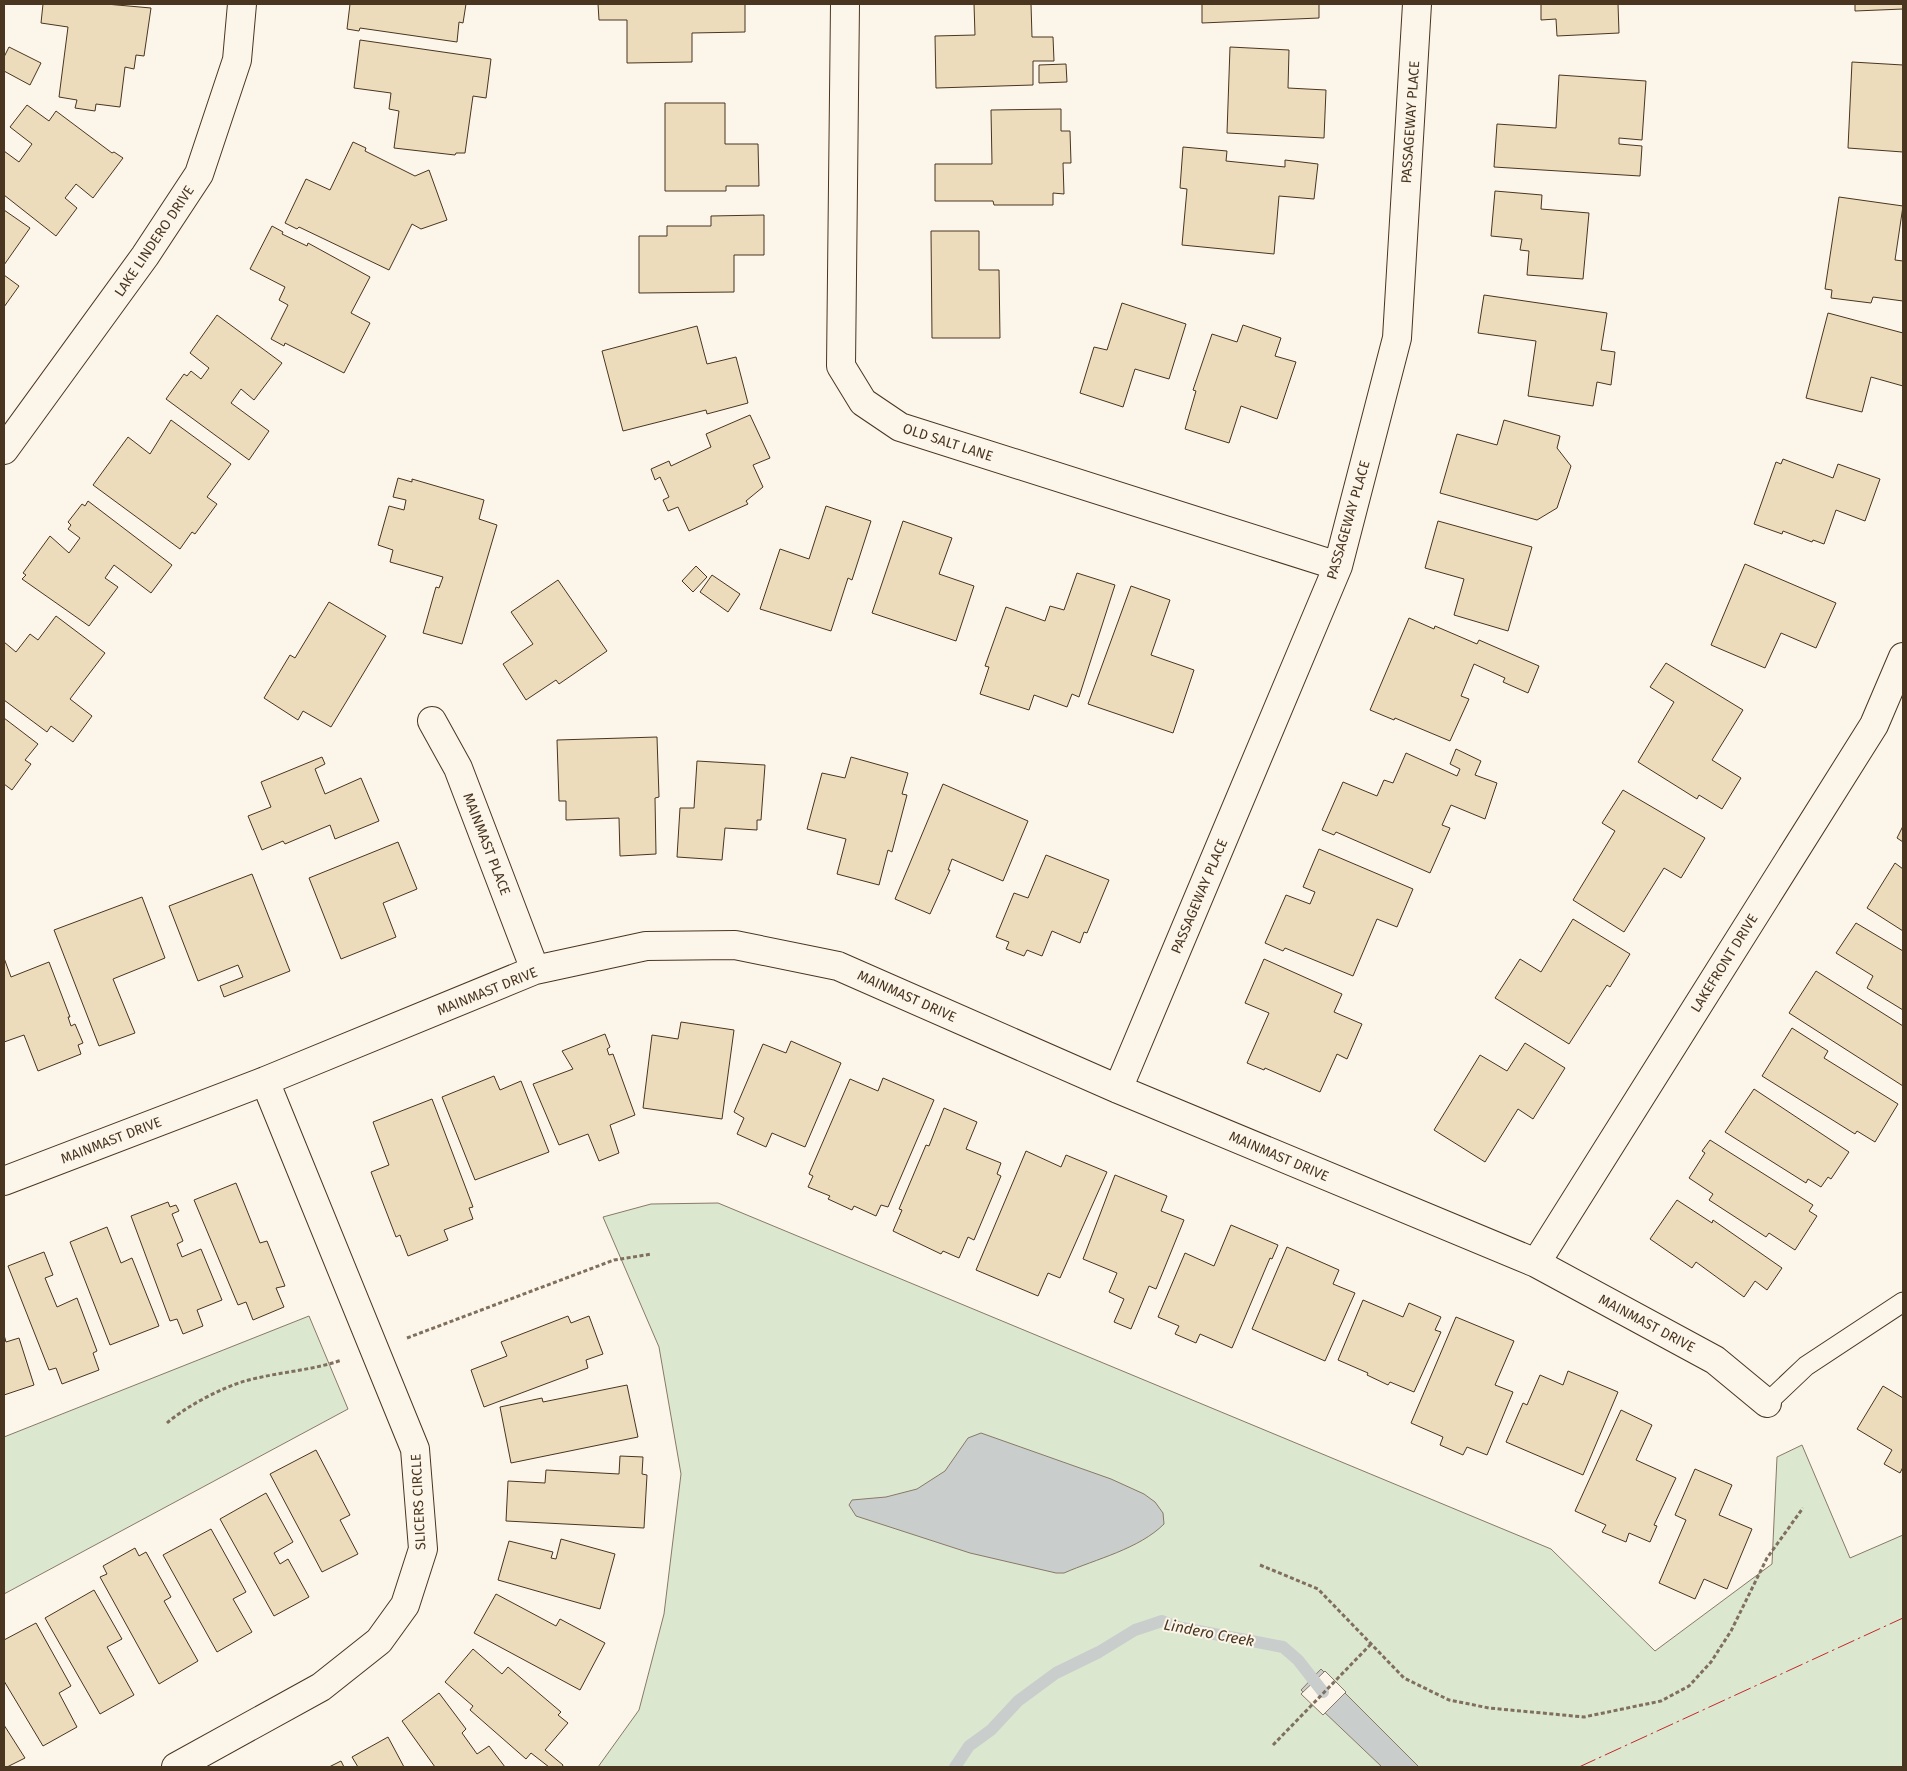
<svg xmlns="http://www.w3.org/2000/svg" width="1907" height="1771" viewBox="0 0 1907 1771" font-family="'Fira Sans',sans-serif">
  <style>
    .green { fill: #dce7d0; stroke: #887966 }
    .water { fill: #c9cecd; stroke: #887966 }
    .pier { fill: #fbf6e9; stroke: #887966 }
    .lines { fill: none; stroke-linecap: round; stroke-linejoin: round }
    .stream { stroke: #c9cecd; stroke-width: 12 }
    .building { fill: #ecdcbc; stroke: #4a3520 }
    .lane-casing { stroke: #4a3520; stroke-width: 21 }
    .street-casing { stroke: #4a3520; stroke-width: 30 }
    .path { stroke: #7f6f5c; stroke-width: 3; stroke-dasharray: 4 2.5; stroke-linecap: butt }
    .lane { stroke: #fbf6e9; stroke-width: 19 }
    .street { stroke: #fbf6e9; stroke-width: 28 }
    .power { stroke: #c62828; stroke-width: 1; stroke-dasharray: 18 4 2.5 4; stroke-linecap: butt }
    .labels { text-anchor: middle; stroke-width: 4; stroke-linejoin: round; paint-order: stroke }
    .street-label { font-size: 14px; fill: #4a3520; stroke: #fbf6e9 }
    .water-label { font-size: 15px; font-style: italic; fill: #4a3520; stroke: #fbf6e9 }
  </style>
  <rect width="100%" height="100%" fill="#fbf6e9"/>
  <path class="green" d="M718,1203l833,346 104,102 117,-87 5,-107 25,-12 48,113 53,-23v232h-1305l41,-57 25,-96 17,-140 -22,-127 -56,-130 48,-13z
    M309,1316l39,93 -344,185v-157z"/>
  <path class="water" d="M981,1433l130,46 33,15 11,8 8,11 1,11c-25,25 -68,35 -100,49h-8l-86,-20 -114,-37 -7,-11 3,-5 34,-3 31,-8 28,-18 23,-33z
    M1321,1669l98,98h-37l-81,-77z"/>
  <path class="pier" d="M1325,1671l21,21 -23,23 -22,-21z"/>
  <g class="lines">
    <path class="stream" d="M955,1767l14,-21 22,-16 27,-29 38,-28 43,-21 36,-22 27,-9 15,6 106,20 15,13 25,32"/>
  </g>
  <path class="building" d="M43,4h63l45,4 -7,48 -8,-1 -2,14 -9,-2 -5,40 -24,-3 -1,7 -20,-3 2,-8 -18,-3 9,-70 -27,-4z
    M350,4h116l-3,19 -4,-1 -2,20 -97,-14 -1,3 -12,-2z
    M598,4h147v28l-53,1v29l-65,1v-43h-28z
    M974,4h57l1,33h21l1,24h-21v24l-97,3 -1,-52 40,-1z
    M1202,4h117v14l-117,5z
    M1541,4h77l1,29 -62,3 -1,-17 -15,1z
    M1855,4h48v5l-48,2z
    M360,40l131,19 -5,39 -13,-2 -8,57h-9l-1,2 -61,-7 5,-37 -10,-2 2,-16 -37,-5z
    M9,47l32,16 -11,22 -26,-14v-14z
    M1230,47l59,3 -1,38 38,2 -2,48 -97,-5z
    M1852,62l51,3v87l-55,-4z
    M1066,64l1,18 -28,1v-18z
    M1559,75l87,6 -4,59 -23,-2v6l23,2 -2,30 -146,-9 3,-43 59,4z
    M665,103h60v41h33l1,42h-33v5h-61z
    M27,105l22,16 7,-10 56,42 2,-1 9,6 -30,40 -17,-14 -11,14 12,10 -21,28 -52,-41v-44l15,11 13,-18 -22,-17z
    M1061,109v22h9l1,32h-8l1,31 -11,-1v12h-59l-1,-4h-58v-37h57l-1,-54z
    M353,142l13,6 -1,3 50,25 14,-6 18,50 -26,9 -9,-5 -23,46 -90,-43 -2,2 -12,-6 21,-44 24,11z
    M1183,147l44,4 -1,10 59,6v-7l33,4 -4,35 -35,-3 -5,58 -92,-9 5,-56 -7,-1z
    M1495,191l47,4 -1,14 48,4 -6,66 -56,-4 2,-24 -9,-1 2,-11 -31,-3z
    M1839,197l64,9 -8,54 8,1v40l-30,-4 -2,6 -40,-5 1,-8 -7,-1z
    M4,210l26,18 -26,37z
    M764,215v40h-30v37l-95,1v-57h28v-10h44v-10z
    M272,226l11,6 -1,2 25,12 1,-3 62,34 -19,36 19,10 -26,50 -59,-30 -1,3 -13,-7 17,-34 -9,-5 6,-13 -35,-18z
    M931,231h48v39h20l1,68h-68z
    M4,275l15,11 -15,21z
    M1484,295l123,18 -6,37 14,2 -4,33 -14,-3 -4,24 -65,-10 8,-55 -58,-8z
    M1122,303l64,21 -17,55 -34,-10 -12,38 -43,-14 14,-46 13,3z
    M1828,313l75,20v53l-32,-9 -9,35 -56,-14z
    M217,315l65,48 -28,37 -13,-11 -10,14 38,28 -20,29 -83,-61 18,-25 3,2 4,-5 10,8 8,-11 -19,-15z
    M1243,325l38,13 -6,18 21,6 -19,57 -36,-13 -12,37 -44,-14 11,-38 -3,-1 19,-56 25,8z
    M697,326l10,38 29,-7 12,46 -41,11 -1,-4 -83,21 -21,-80z
    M750,415l20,43 -17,7 10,22 -17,14 2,3 -59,27 -11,-24 -10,4 -5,-11 6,-3 -9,-20 -5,3 -4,-11 18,-8 2,5 40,-19 -5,-13z
    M171,420l60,44 -24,33 10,7 -22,30 -3,-2 -12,17 -87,-64 35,-48 22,17z
    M1504,420l56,16 -3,12 14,18 -14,42 -20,12 -97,-27 17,-59 40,11z
    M1783,459l50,19 5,-14 42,15 -15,42 -29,-11 -12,34 -11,-4 -1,2 -29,-11 -1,3 -28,-10 22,-62 5,2z
    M398,478l14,4v-3l72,21 -5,19 18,6 -35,119 -39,-11 13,-46 3,1 4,-11 -53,-15 3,-12 -15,-5 11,-39 15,4 2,-10 -13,-3z
    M88,501l84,64 -21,28 -37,-28 -9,13 13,9 -29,39 -67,-47 4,-4 -3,-2 27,-37 19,17 11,-15 -12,-9 3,-4 -3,-3 14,-18 3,2z
    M826,506l45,15 -19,59 -4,-2 -17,53 -71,-22 20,-60 29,10z
    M903,521l49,17 -13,36 35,12 -18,55 -84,-28z
    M1438,521l94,26 -24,84 -54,-16 10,-36 -39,-11z
    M1745,564l91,39 -20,45 -35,-15 -16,35 -54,-23z
    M696,566l11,11 -14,15 -11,-11z
    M1077,573l38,12 -36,112 -7,-3 -5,13 -33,-12 -5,15 -49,-16 9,-27 -4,-1 21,-59 39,14 5,-15 14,4z
    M712,575l28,19 -12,18 -28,-20z
    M558,580l49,71 -48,33 -3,-4 -30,20 -23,-36 30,-20 -22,-32z
    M1131,586l39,14 -19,55 43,15 -21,63 -85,-29z
    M329,602l57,34 -55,91 -28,-16 -5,9 -34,-22 26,-43 5,3z
    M56,616l49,37 -35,46 22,17 -19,26 -22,-16 -4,6 -43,-32v-58l12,10 14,-18 8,6z
    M1409,618l25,11 1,-3 42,18 2,-4 60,26 -11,27 -25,-11 2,-4 -31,-14 -13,32 8,3 -19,42 -55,-23 -1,2 -24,-10z
    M1666,663l77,47 -31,50 29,18 -19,31 -23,-14 -2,4 -59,-37 36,-60 -24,-15z
    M4,718l34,26 -13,16 6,4 -19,26 -8,-6z
    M657,737l2,60 -4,1 1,56 -36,2 -1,-38 -53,2v-19h-7l-2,-61z
    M1456,749l25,12 -6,14 22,8 -12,36 -34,-14 -9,20 8,3 -20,45 -94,-41 -2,3 -12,-5 21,-48 34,14 7,-16 9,3 13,-30 51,23 3,-7 -10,-5z
    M322,757l3,7 -10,5 10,25 36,-16 18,43 -44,18 -5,-14 -45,19 -2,-3 -21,9 -14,-34 23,-9 -10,-25z
    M851,757l57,16 -6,21 5,1 -15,57 -4,-2 -9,35 -42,-11 9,-35 -39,-10 15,-56 23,5z
    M697,761l68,4 -4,55h-4v10l-32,-2 -3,32 -45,-3 3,-49h14z
    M943,784l85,37 -25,60 -51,-22 -4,11h2l-20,44 -35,-15z
    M1623,790l82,48 -24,40 -17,-10 -40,64 -51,-32 42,-69 -13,-8z
    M1903,826v16l-6,-4z
    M398,842l19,47 -34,14 13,34 -55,22 -32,-81z
    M1319,849l94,40 -16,38 -20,-8 -24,57 -68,-28 -2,3 -18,-8 21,-48 24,9 5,-12 -12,-5z
    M1046,855l63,25 -22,53 -3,-1 -4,11 -28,-12 -10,25 -15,-6 -3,6 -18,-7 3,-7 -13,-5 18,-44 14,5z
    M1895,863l8,6v62l-36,-23z
    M252,874l38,97 -66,26 -4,-11 23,-9 -5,-12 -40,16 -29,-75z
    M142,897l23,61 -52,21 22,54 -36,13 -45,-116z
    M1573,919l57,35 -20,33 -3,-2 -38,59 -74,-46 25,-39 21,13z
    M1856,923l47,28v59l-36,-22 6,-12 -37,-23z
    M4,958l7,19 38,-15 21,55h-2l3,9 4,-2 8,19 -5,2 3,9 -43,17 -14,-36 -20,7z
    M1264,959l78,35 -8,18 28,12 -15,35 -10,-5 -17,38 -55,-24 -1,2 -17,-7 22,-50 -24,-10z
    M1816,971l87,55v60l-114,-73z
    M681,1022l53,8 -12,89 -79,-11 9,-73 26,4z
    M1792,1028l36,23 -4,7 74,46 -23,38 -18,-11 -2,3 -93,-58z
    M605,1034l5,13 -3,2 2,6 4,-1 22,61 -25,10 9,28 -20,8 -11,-27 -29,11 -26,-61 40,-15 -11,-18z
    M791,1041l50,22 -36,84 -33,-14 -6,14 -29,-13 7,-16 -10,-6 29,-68 23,9z
    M1525,1043l40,25 -32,51 -15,-10 -33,53 -51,-32 46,-75 27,16z
    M494,1076l6,14 21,-9 28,71 -74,28 -33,-83z
    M883,1078l51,22 -46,107 -7,-2 -5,11 -22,-10 -2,4 -24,-11 2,-3 -22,-9 5,-11 -4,-2 41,-95 28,12z
    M1754,1089l95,63 -18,27 -3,-2 -7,10 -13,-8 -2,4 -81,-51z
    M432,1099l41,108 -4,1 4,11 -29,11 4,10 -40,16 -8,-21 -4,2 -25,-65 18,-7 -16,-43z
    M944,1108l33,14 -11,27 35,14 -4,11 4,2 -27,64 -6,-3 -9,21 -16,-7 -2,3 -48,-23 9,-21 -3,-1 27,-64 3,1z
    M1710,1140l103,65 -4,6 8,5 -22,34 -26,-17 -3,4 -57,-37 4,-6 -24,-16 16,-25 -3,-2z
    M1026,1151l35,16 5,-12 41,17 -47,106 -12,-5 -10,23 -62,-26z
    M1115,1175l52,21 -6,15 23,9 -28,69 -7,-3 -18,43 -17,-7 10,-23 -15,-7 8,-19 -34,-14z
    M236,1183l24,60 7,-2 18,45 -9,2 8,19 -31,13 -7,-18 -8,3 -44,-105z
    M1677,1200l35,23 1,-3 69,48 -15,22 -12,-9 -11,16 -48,-35 -4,6 -42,-29z
    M168,1202l2,5 6,-2 3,6 -7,3 11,27 -6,3 5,13 19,-8 21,51 -25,10 6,16 -20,8 -6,-15 -7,2 -39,-105z
    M1231,1225l47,20 -6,14 -2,-1 -38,90 -32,-14 -4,9 -21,-9 4,-8 -21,-9 27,-64 29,13z
    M107,1227l14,36 11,-5 27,68 -49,19 -40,-103z
    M1287,1247l52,23 -6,14 22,9 -30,68 -73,-32z
    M44,1252l9,23 -8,3 12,29 20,-9 20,53 -4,2 6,17 -37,14 -6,-16 -7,2 -41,-104z
    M1363,1300l40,17 6,-14 32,14 -6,13 6,2 -27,60 -24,-10 -2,3 -21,-10 1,-2 -30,-13z
    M568,1316l3,7 18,-7 14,38 -17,6 2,8 -104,39 -13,-37 36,-14 -6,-14z
    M1456,1317l58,24 -19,44 18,7 -26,63 -20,-8 -4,8 -23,-10 3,-8 -32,-14z
    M4,1335l2,7 13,-4 15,47 -30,10z
    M1568,1371l50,21 -35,83 -77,-33 17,-39 4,2 13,-30 23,10z
    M627,1385l11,52 -127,26 -11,-56 42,-9 1,4z
    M1883,1386l20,12v69l-3,6 -16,-9 8,-14 -35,-21z
    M1621,1410l31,15 -16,35 40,18 -22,47 3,1 -7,16 -21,-9 -3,9 -24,-10 4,-7 -31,-14z
    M316,1450l34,65 -10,5 18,34 -36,18 -52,-98z
    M620,1456l23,1 -1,17 5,1 -3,53 -138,-7 2,-40 37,2 1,-13 73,4z
    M1695,1469l37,16 -13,30 33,14 -25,60 -23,-10 -9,20 -36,-16 27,-63 -11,-5z
    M266,1493l27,49 -19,11 6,11 8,-5 21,38 -35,19 -54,-97z
    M211,1529l35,63 -13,7 19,33 -35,20 -54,-97z
    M561,1539l54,15 -15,55 -102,-29 11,-39 44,11 -2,6 5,1z
    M135,1548l4,8 7,-4 25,45 -7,4 34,60 -39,23 -59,-107 7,-3 -4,-8z
    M94,1590l28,49 -15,8 27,48 -34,19 -55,-96z
    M496,1594l60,32 4,-7 45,24 -25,47 -106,-57z
    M36,1623l35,63 -12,7 18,34 -34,19 -39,-65v-41z
    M473,1649l29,25 6,-7 53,45 -3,3 10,8 -23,27 18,15 -1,2h-13l-18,-14 -5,6 -56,-49 3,-4 -28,-24z
    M439,1693l27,36 -4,4 15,21 12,-8 16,21h-70l-33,-46z
    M4,1725l21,33 -18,9h-3z
    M388,1737l16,30h-46l-6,-10z
    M341,1761l3,6h-15z"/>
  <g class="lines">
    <g class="lane-casing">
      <path id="lane" d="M1767,1403l39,-37 97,-64"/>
    </g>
    <g class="street-casing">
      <path id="street" d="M845,4l-4,362 22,36 37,25 438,139
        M4,450l141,-194 54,-82 38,-114 5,-56
        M432,721l26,47 77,202
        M1118,1089l220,-523 59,-228 20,-334
        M4,1181l261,-100 270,-111 111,-24 89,-1 103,21 280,123 418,174 179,97 52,43
        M1536,1263l338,-538 29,-68
        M176,1767l145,-80 58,-46 26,-36 18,-56 -8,-100 -150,-368"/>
    </g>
    <path class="path" d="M407,1338l207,-78 38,-6
      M167,1423c18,-16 54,-35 78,-42 32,-9 65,-10 97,-21
      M1260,1565l58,24 86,89 45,22 40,8 95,9 77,-16 28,-15 22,-24 20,-31 36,-73 36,-50
      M1273,1745l98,-101"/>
    <use href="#lane" class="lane"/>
    <use href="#street" class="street"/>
    <path class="power" d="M1579,1767l324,-149"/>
  </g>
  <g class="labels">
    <g class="street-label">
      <text transform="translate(1410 122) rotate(-86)" y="5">PASSAGEWAY PLACE</text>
      <text transform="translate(154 241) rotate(-56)" y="5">LAKE LINDERO DRIVE</text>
      <text transform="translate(948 442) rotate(18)" y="5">OLD SALT LANE</text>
      <text transform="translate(1348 520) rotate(-74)" y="5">PASSAGEWAY PLACE</text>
      <text transform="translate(487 844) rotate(69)" y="5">MAINMAST PLACE</text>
      <text transform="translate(1199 896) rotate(-67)" y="5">PASSAGEWAY PLACE</text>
      <text transform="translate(1724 963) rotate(-58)" y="5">LAKEFRONT DRIVE</text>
      <text transform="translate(487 991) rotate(-22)" y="5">MAINMAST DRIVE</text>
      <text transform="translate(907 996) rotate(24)" y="5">MAINMAST DRIVE</text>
      <text transform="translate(111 1140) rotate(-21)" y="5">MAINMAST DRIVE</text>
      <text transform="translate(1279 1156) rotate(23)" y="5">MAINMAST DRIVE</text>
      <text transform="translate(1647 1323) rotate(28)" y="5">MAINMAST DRIVE</text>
      <text transform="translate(418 1502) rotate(-93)" y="5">SLICERS CIRCLE</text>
    </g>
    <g class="water-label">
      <text transform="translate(1209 1633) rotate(11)" y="5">Lindero Creek</text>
    </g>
  </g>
  <rect width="1907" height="1771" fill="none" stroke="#4a3520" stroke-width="10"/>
</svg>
